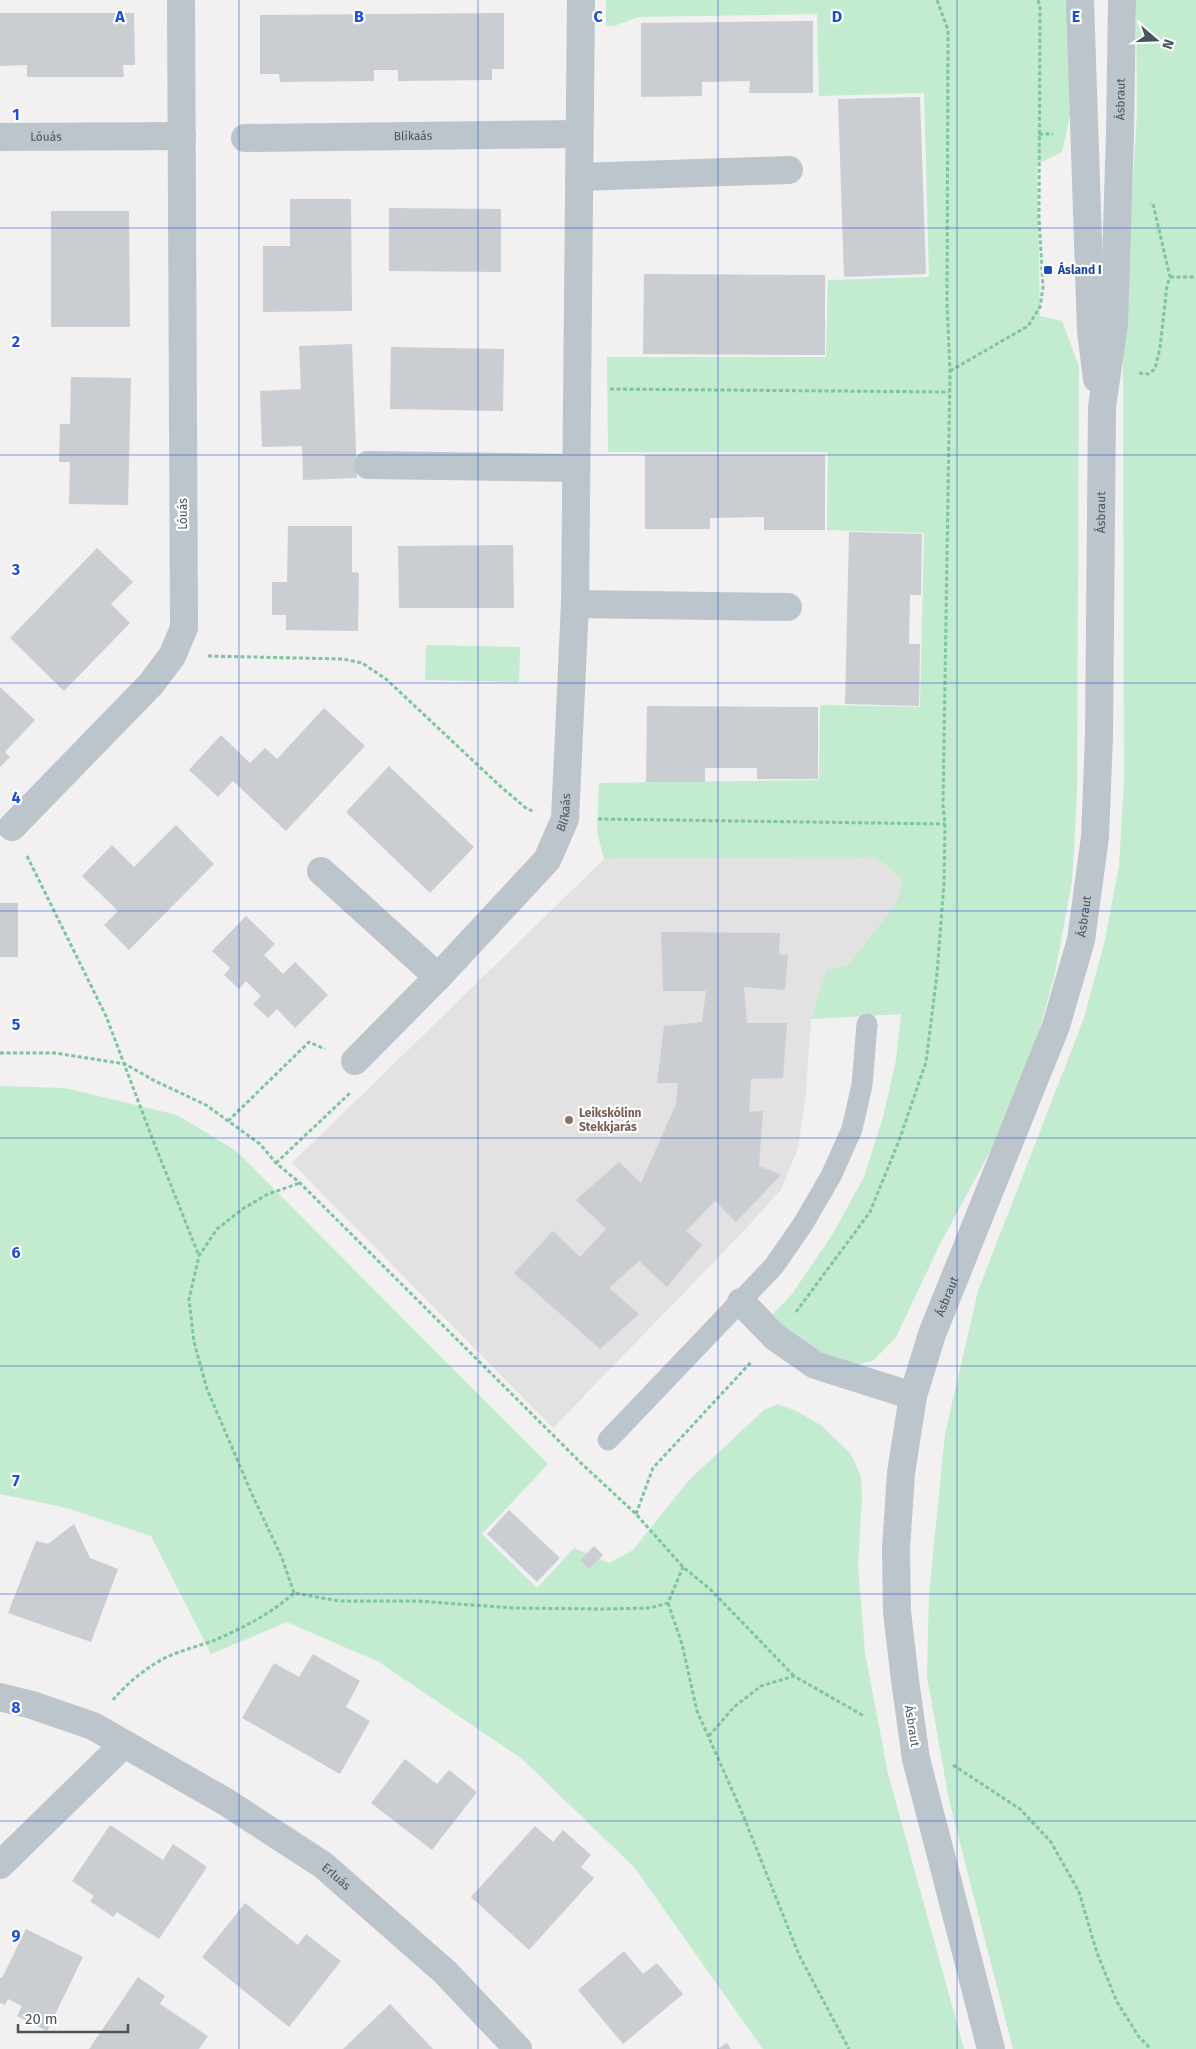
<svg xmlns="http://www.w3.org/2000/svg" width="1196" height="2049" viewBox="0 0 1196 2049" font-family="'Fira Sans',sans-serif">
  <style>
    .education { fill: #e3e1e1 }
    .green { fill: #c2ebcf }
    .building { fill: #cacdd2 }
    .lines { fill: none; stroke-linecap: round; stroke-linejoin: round }
    .path { stroke: #7dc69d; stroke-width: 3; stroke-dasharray: 4 2.5; stroke-linecap: butt }
    .service { stroke: #bcc5cb; stroke-width: 21 }
    .minor { stroke: #bcc5cb; stroke-width: 28 }
    .tertiary { stroke: #bcc5cb; stroke-width: 28 }
    .grid { fill: none; stroke: #1d4ed8; stroke-width: 1; stroke-opacity: 0.55 }
    .transit-dot { fill: #1a4fb4; stroke: #fff; stroke-width: 2 }
    .education-dot { fill: #8d6e63; stroke: #fff; stroke-width: 2 }
    .labels { text-anchor: middle; stroke-width: 4.5; stroke-linejoin: round; paint-order: stroke }
    .street-label { font-size: 12px; fill: #49545b; stroke: #fff }
    .transit-label { font-size: 12px; font-weight: bold; fill: #164399; stroke: #fff; text-anchor: start }
    .education-label { font-size: 12px; font-weight: bold; fill: #785e54; stroke: #fff; text-anchor: start }
    .grid-label { font-size: 16px; text-anchor: middle; font-weight: bold; fill: #1d4ed8; stroke: #fff; stroke-width: 4.5; stroke-linejoin: round; paint-order: stroke }
  </style>
  <rect width="100%" height="100%" fill="#f2f0f0"/>
  <path class="education" d="M870,857l16,7 16,16 -2,13 -5,12 -46,59 -23,6 -15,49 -5,73 -8,56 -17,42 -43,47 -185,191 -261,-265 312,-304z"/>
  <path class="green" d="M606,0h460l2,7 2,108 -8,37 -25,12 3,152 22,5 17,46 -2,427 -5,87 -17,92 -20,73 -36,89 -58,107 -45,95 -22,23 -24,7 -52,-25 -25,-28 19,-20 40,-59 32,-58 19,-60 13,-57 5,-46 -90,5 15,-49 23,-6 46,-59 5,-12 2,-13 -16,-16 -16,-7 -266,2 -7,-27 2,-49 220,-3 1,-75 100,2 4,-174 -97,-3 1,-78h-220l-1,-95h219l2,-77 101,-3 -5,-184 -105,3 -2,-82 -179,3 -24,9h-8z
    M1136,0h60v2049h-183l-64,-249 -22,-123 2,-83 16,-160 33,-143 106,-273 20,-74 15,-78 5,-85 -1,-431 14,-237z
    M426,645l94,2 -1,35 -94,-2z
    M0,1086l65,2 112,27 58,35 313,314 -66,70 55,54 37,-40 35,15 24,-13 56,-70 75,-70 14,-6 18,7 26,15 29,28 10,22 1,22 -4,68 7,87 23,121 76,275h-201l-129,-182 -112,-108 -143,-97 -92,-40 -76,32 -60,-118 -84,-28 -67,-14z"/>
  <path class="building" d="M0,13h134l1,52h-12l1,12h-97v-12l-27,1z
    M504,13v56h-12v11l-94,1v-11h-24v11l-94,1 -1,-8h-19v-59z
    M813,21v72h-64l1,-12 -48,1v14l-61,1v-74z
    M920,97l6,177 -82,3 -6,-178z
    M290,199h61l1,112 -89,1v-66h27z
    M389,208l112,1v63l-112,-1z
    M51,211h78l1,116h-79z
    M644,274l181,1v80l-182,-1z
    M352,344l5,134 -54,2 -1,-34 -40,1 -2,-56 41,-2 -2,-43z
    M391,347l113,2 -1,62 -113,-2z
    M71,377l60,1 -3,127 -59,-1 1,-42h-11l1,-38h10z
    M645,455h180v75h-61v-13l-54,1v11h-65z
    M288,526h64v46l7,1 -1,58 -72,-1v-15h-14v-33h15z
    M849,532l73,2 -1,61h-11l-1,49h11l-1,62 -74,-2z
    M513,545l1,63h-115l-1,-62z
    M97,548l36,34 -22,22 19,19 -66,68 -54,-53z
    M0,687l35,33 -30,32 5,5 -10,10z
    M647,706l171,1v72h-61v-11h-52v14h-59z
    M324,708l41,38 -79,85 -53,-50 -15,16 -29,-27 32,-35 29,28 15,-15 12,11z
    M389,766l85,81 -44,46 -84,-81z
    M176,825l38,39 -85,86 -25,-25 14,-14 -36,-35 30,-31 22,22z
    M0,903h18v54h-18z
    M246,916l29,28 -11,11 19,19 12,-12 33,33 -33,33 -18,-19 -9,9 -15,-14 8,-8 -15,-15 -7,8 -15,-14 6,-7 -18,-17z
    M661,932l119,1 -1,21 9,1 -3,35 -41,-3 3,36h40l-4,55 -32,1 -2,33 14,-1 -4,55 22,9 -45,47 -21,-21 -29,30 16,14 -35,42 -28,-26 -30,27 30,26 -39,35 -86,-76 39,-42 27,26 26,-28 -30,-29 43,-38 22,21 35,-79 2,-21h-21l7,-57 38,-4 4,-31h-43z
    M509,1510l51,48 -23,24 -50,-48z
    M74,1524l16,34 28,11 -27,73 -83,-29 28,-72 12,3z
    M594,1546l9,9 -14,14 -9,-9z
    M313,1654l47,27 -14,26 24,14 -30,53 -98,-56 32,-55 25,14z
    M405,1759l32,25 12,-14 28,22 -45,58 -61,-47z
    M110,1825l53,35 10,-16 34,23 -48,72 -42,-27 -4,5 -23,-16 4,-5 -22,-15z
    M535,1826l18,16 10,-12 28,25 -10,12 13,11 -65,72 -58,-53z
    M245,1903l53,42 8,-11 35,27 -52,66 -87,-70z
    M26,1929l57,28 -36,74 -30,-15 5,-10 -14,-7 -3,6 -5,-2v-26l2,1z
    M624,1951l19,23 14,-11 26,31 -60,50 -45,-54z
    M138,1977l27,19 -5,8 48,32 -9,13h-110z
    M390,2004l43,45h-90z
    M727,2043l4,6h-14z"/>
  <g class="lines">
    <path class="path" d="M1039,134h14
      M1170,277h26
      M950,371l78,-45 12,-19 3,-20 -4,-69 1,-211 -2,-7
      M1139,373l9,1 7,-5 5,-21 7,-63 3,-8 -17,-73 -3,-1
      M610,389l339,3
      M208,656l135,3 19,4 24,16 114,107 27,23 6,2
      M598,819l347,5
      M27,856l79,160 45,119 48,121
      M0,1053h55l70,11 30,17 51,24 54,39 16,19 24,20 282,281 54,50 47,53 27,22 84,87
      M228,1121l81,-79 16,7
      M276,1163l74,-70
      M796,1312l74,-100 30,-74 26,-76 11,-88 7,-91 1,-59 -2,-19 7,-434 -3,-67 1,-274 -11,-30
      M636,1514l17,-46 99,-107
      M294,1593l-12,-35 -31,-66 -44,-103 -13,-47 -5,-43 10,-43 18,-27 27,-21 24,-14 32,-11
      M668,1603l14,41 15,67 44,99 58,145 50,94
      M113,1700c13,-16 35,-34 54,-43 15,-7 32,-11 48,-17 28,-12 57,-27 79,-47l45,8h78l97,7 91,1 45,-1 18,-5 15,-36
      M709,1736l25,-29 27,-21 33,-10 70,40
      M953,1765l67,44 31,33 28,50 18,61 20,49 22,35 12,12"/>
    <path class="service" d="M608,1440l166,-174 29,-42 28,-48 21,-47 10,-44 5,-61"/>
    <g class="minor">
      <path id="s1" d="M0,137l182,-1"/>
      <path id="s2" d="M245,138l334,-4"/>
      <path d="M579,177l210,-7"/>
      <path d="M368,465l208,3"/>
      <path d="M575,604l213,3"/>
      <path d="M12,827l139,-143 21,-28 12,-28 -3,-628"/>
      <path d="M321,871l117,106"/>
      <path id="s3" d="M355,1061l83,-84 109,-117 18,-41 10,-215 6,-604"/>
      <path d="M741,1302l34,35 40,28 98,31"/>
      <path id="s4" d="M0,1697l32,8 61,21 133,76 97,63 122,107 73,77"/>
      <path d="M0,1865l124,-121"/>
    </g>
    <g class="tertiary">
      <path d="M1080,0l11,331 6,48"/>
      <path id="s5" d="M991,2049l-75,-290 -11,-79 -8,-68 -1,-63 5,-76 12,-77 19,-62 124,-308 25,-86 14,-103 4,-101 3,-329 12,-83 6,-190 2,-134"/>
    </g>
  </g>
  <path class="grid" d="M239,0v2049M478,0v2049M718,0v2049M957,0v2049M0,228h1196M0,455h1196M0,683h1196M0,911h1196M0,1138h1196M0,1366h1196M0,1594h1196M0,1821h1196"/>
  <rect class="transit-dot" x="1043" y="265" width="10" height="10" rx="2.5"/>
  <circle class="education-dot" cx="569" cy="1120" r="5"/>
  <g class="labels">
    <g class="street-label">
      <text dy="4" stroke="none"><textPath href="#s5" startOffset="1994">Ásbraut</textPath></text>
      <text dy="4" stroke="none"><textPath href="#s2" startOffset="168">Blikaás</textPath></text>
      <text dy="4" stroke="none"><textPath href="#s1" startOffset="46">Lóuás</textPath></text>
      <text dy="4" stroke="none"><textPath href="#s5" startOffset="1580">Ásbraut</textPath></text>
      <text transform="translate(183 514) rotate(-90)" y="4">Lóuás</text>
      <text dy="4" stroke="none"><textPath href="#s3" startOffset="329">Blikaás</textPath></text>
      <text dy="4" stroke="none"><textPath href="#s5" startOffset="1175">Ásbraut</textPath></text>
      <text dy="4" stroke="none"><textPath href="#s5" startOffset="770">Ásbraut</textPath></text>
      <text transform="translate(912 1726) rotate(81)" y="4">Ásbraut</text>
      <text dy="4" stroke="none"><textPath href="#s4" startOffset="384">Erluás</textPath></text>
    </g>
    <g class="transit-label">
      <text x="1058" y="274">Ásland I</text>
    </g>
    <g class="education-label">
      <text x="579" y="1117">Leikskólinn<tspan x="579" dy="14">Stekkjarás</tspan></text>
    </g>
  </g>
  <g class="grid-label">
    <text x="120" y="22">A</text>
    <text x="359" y="22">B</text>
    <text x="598" y="22">C</text>
    <text x="837" y="22">D</text>
    <text x="1076" y="22">E</text>
    <text x="16" y="120">1</text>
    <text x="16" y="347">2</text>
    <text x="16" y="575">3</text>
    <text x="16" y="803">4</text>
    <text x="16" y="1030">5</text>
    <text x="16" y="1258">6</text>
    <text x="16" y="1486">7</text>
    <text x="16" y="1713">8</text>
    <text x="16" y="1941">9</text>
  </g>
  <g transform="translate(1156 40) rotate(109)" stroke="#ffffff" stroke-width="4" paint-order="stroke">
  <path d="M0-4L9 19L0 12L-9 19Z" fill="#49545b"/>
  <text y="-8" font-size="14" font-weight="bold" text-anchor="middle" fill="#49545b">N</text>
  </g>
  <path d="M18 2024v8h110v-8" fill="none" stroke="#49545b" stroke-width="2.5"/>
  <text x="25" y="2024" font-size="15" fill="#49545b" stroke="#ffffff" stroke-width="4" paint-order="stroke">20 m</text>
</svg>
